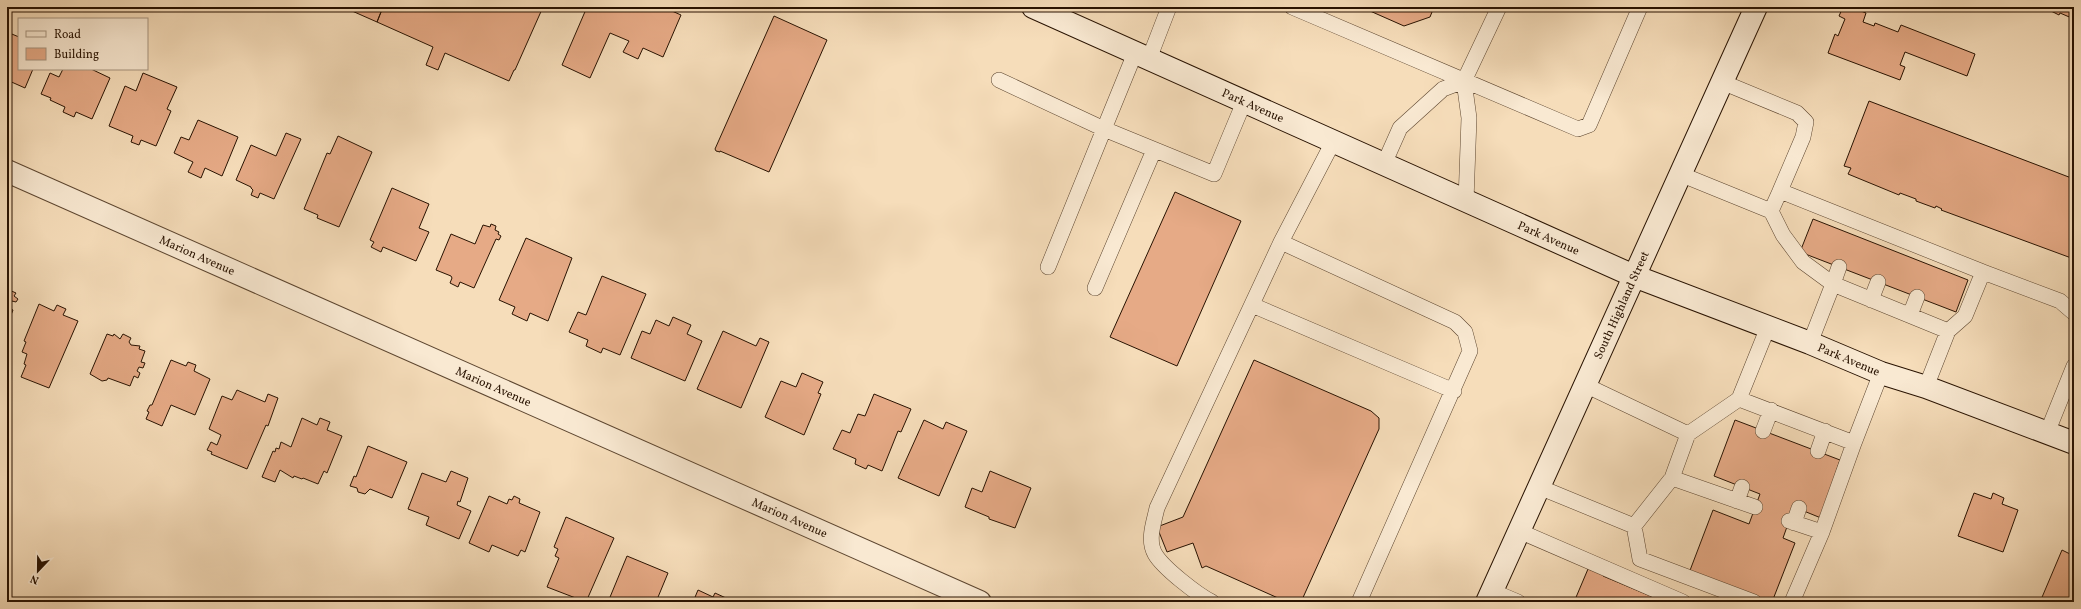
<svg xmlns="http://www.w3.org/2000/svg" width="2081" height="609" viewBox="0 0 2081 609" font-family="Vollkorn,serif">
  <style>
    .building { fill: #e6aa86; stroke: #281201 }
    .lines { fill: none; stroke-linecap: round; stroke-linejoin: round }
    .lane-casing { stroke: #5c452f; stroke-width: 16 }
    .street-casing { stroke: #5c452f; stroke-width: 24 }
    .secondary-casing { stroke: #281201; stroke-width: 24 }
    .lane { stroke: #f9e9d2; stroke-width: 15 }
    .street { stroke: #f9e9d2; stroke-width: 22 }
    .secondary { stroke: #f9e9d2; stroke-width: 22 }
    .labels { text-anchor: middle; stroke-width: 3.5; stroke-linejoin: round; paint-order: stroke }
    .street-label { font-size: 12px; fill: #281201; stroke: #f9e9d2 }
  </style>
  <rect width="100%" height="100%" fill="#f6ddba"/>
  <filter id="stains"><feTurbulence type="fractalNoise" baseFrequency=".005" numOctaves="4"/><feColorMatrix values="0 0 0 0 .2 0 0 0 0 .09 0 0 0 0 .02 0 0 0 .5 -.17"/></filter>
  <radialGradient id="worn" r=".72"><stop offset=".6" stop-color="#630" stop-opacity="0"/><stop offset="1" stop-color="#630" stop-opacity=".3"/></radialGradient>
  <path class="building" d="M343,7h40l-6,15z
    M383,7h160l-28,63h-1l-5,11 -64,-28 -7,17 -12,-5 7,-18 -56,-25z
    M587,7h76l18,8 -18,42 -20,-9 -5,11 -15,-7 6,-11 -19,-8 -20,45 -28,-13z
    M1361,7h73l-4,10 -26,9z
    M1843,7h8l15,6 -3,9 11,4 1,-3 23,9 3,-7 74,29 -8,22 -62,-24 -5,13 5,2 -5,13 -72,-27 7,-19 3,2 7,-17 -6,-3z
    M2043,7h31v12l-14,-6 -1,2z
    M774,16l53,24 -58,132 -49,-21v1l-4,-1 -1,-2z
    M7,32l12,5v32h14l-8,19 -18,-8z
    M63,69h28l19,9 -18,41 -16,-7 -2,5 -11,-5 2,-5 -15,-7 1,-2 -10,-4 9,-21 9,4z
    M143,73l34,14 -10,22 4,2 -15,35 -15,-6 -2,5 -8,-3 2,-6 -24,-10 16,-40 11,5z
    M1869,101l205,78v80l-133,-49 1,-1 -6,-3 -1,2 -19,-7v-2l-16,-6 -1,2 -51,-21 3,-6 -7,-2z
    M198,120l40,17 -16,39 -17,-8 -4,10 -13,-6 5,-10 -19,-9 7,-16 8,3z
    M286,133l15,6 -27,60 -14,-6 -2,5 -7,-3 2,-5 -2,-2v-1l-15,-7 15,-35 25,11z
    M338,136l34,16 -33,75 -22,-9 1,-3 -14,-6 23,-56 3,1z
    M392,188l37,16 -10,24 10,4 -13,29 -33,-14 -2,5 -10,-5 3,-5 -4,-2z
    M1175,192l66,29 -64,145 -67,-29z
    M1813,219l155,61 -12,32 -156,-60z
    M491,224l5,2 -1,4 4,2 -1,2 3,2 -2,4 -3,-1 -22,49 -14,-6 -2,5 -8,-4 2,-5 -1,-2 -15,-6 15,-36 24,10 8,-19 7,2z
    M526,238l46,20 -24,63 -18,-8 -3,8 -15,-7 3,-7 -16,-7z
    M602,276l44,18 -26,61 -17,-7 -2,5 -15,-7 2,-6 -19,-8 9,-20 8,3z
    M7,289l9,4 -2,3 4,3 -2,3 -4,-1 -3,7 4,2 -2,5 -4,-1z
    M39,304l15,7 3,-6 9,4 -3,6 15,6 -29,67 -28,-11 5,-12 -2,-1 3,-10 -5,-2 4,-10 -2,-1z
    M673,317l18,8 -4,9 15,7 -17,40 -54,-23 11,-27 8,3 6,-14 13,6z
    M723,331l33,15 4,-8 9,4 -28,66 -44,-19z
    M107,334l6,2 1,-2 6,5 3,-5 8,4 -2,4 2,3 9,1 -1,3 6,2 -4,11 4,1 -2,5 -4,-1 -2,4 3,2 -2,5 -4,-2 -4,10 -22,-8 -1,2 -5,1 -12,-7z
    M171,360l15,6 2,-4 8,3 -2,6 16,8 -15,36 -24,-10 -9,21 -16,-7 3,-7 -2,-1 3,-6h2z
    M1254,360l117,51 8,7v11l-78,173h-14l-81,-36 -4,2 -9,-25 -26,9 -10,-25 26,-10z
    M802,373l21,9 -5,11 3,1 -17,41 -39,-18 16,-36 15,6z
    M237,390l28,12 3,-8 10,4 -10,28 -2,-1 -19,44 -36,-15 1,-2 -5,-2 4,-8 6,3 4,-10 -12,-6 13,-33 10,4z
    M874,394l37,15 -10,23 -3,-1 -16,40 -14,-6 -2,4 -11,-5 1,-5 -23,-10 9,-19 8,3 8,-19 7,2z
    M302,418l15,7 3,-7 10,4 -3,8 15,6 -15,37 -3,-2 -6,13 -15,-6 -1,1 -8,-3 -1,2 -13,-8 -5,12 -13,-5 11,-26 2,1 1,-4 3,1 2,-7 10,5z
    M924,420l19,9 3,-7 21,9 -28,65 -41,-18z
    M1735,420l105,40 -19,58 -27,-11 -11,31 12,5 -23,59h-7l-76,-29 24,-63 36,14 11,-30 -46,-18z
    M368,446l39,16 -15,36 -22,-9 -5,5 -7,-2 -1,-4 -7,-2 4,-10 2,1z
    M451,471l17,7 -8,24 -2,-1 -1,4 14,6 -12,28 -33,-14 3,-8 -21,-8 14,-36 24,9z
    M990,471l41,17 -16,40 -26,-9v-2l-24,-10 7,-19 10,4z
    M1974,493l17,6 2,-6 11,5 -2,6 16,6 -15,42 -45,-16z
    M489,496l18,8 2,-5 3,1 2,-4 6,3 -1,4 21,9 -15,40 -4,-2 -3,6 -26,-11 -3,7 -20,-9z
    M566,517l48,21 -28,64 -39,-15 12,-29 -4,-2 3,-7 -4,-2z
    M2062,550l12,6v46h-34z
    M627,556l41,17 -12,29h-48z
    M1588,569l16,5 -1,2 62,26h-91z
    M698,590l15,7 2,-4 11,5 -1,3 2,1h-34z"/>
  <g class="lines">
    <g class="lane-casing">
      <path id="lane" d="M1292,7l286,122 11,-4 51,-118
        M1135,53l-31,76 110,45 30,-72
        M1149,59l20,-52
        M999,80l105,49 -56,138
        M1722,82l75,31 9,9 -3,15 -23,54 203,81
        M1384,164l16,-36 43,-39 21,-8
        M1680,174l91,37 9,-20
        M1466,201l3,-83 -5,-37 35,-74
        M1771,211l12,24 20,27 30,22 6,-17
        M1281,242l174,80 10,10 5,19 -111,251
        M1095,288l59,-138
        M1871,300l7,-18
        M1252,305l202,86
        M1910,315l7,-18
        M1948,331l17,-15 18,-44 77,29 14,12
        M1810,343l23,-59 115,47 -22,56
        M1739,399l115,44 27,-70
        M1763,431l8,-21
        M2047,433l27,-67
        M1688,434l51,-35 29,-72
        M1818,451l7,-20
        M1672,478l83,29
        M1539,487l95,39 38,-48 16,-44 -103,-49
        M1737,501l5,-14
        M1789,521l33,11 32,-89
        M1794,523l5,-15
        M1634,526l6,33 114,43
        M1519,531l164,71
        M1492,591l26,11
        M1212,602c-14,-7 -49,-34 -57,-48 -8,-14 -1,-32 2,-46l124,-266 52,-100
        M1792,602l30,-70"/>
    </g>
    <g class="street-casing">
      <g id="street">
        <path id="s1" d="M7,171l973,431"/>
      </g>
    </g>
    <g class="secondary-casing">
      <g id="secondary">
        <path id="s2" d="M1033,7l601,269 176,67 71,30 45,14 148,56"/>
        <path id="s3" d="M1487,602l269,-595"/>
      </g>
    </g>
    <use href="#lane" class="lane"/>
    <use href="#street" class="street"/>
    <use href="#secondary" class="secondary"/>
  </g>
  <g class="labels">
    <g class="street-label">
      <text dy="4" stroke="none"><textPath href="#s2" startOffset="241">Park Avenue</textPath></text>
      <text dy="4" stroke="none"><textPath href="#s2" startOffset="565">Park Avenue</textPath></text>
      <text dy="4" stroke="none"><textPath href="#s1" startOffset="208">Marion Avenue</textPath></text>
      <text dy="4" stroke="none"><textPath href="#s3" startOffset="326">South Highland Street</textPath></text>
      <text dy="4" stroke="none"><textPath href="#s2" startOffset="889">Park Avenue</textPath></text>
      <text dy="4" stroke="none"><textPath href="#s1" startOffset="532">Marion Avenue</textPath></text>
      <text dy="4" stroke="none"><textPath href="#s1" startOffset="856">Marion Avenue</textPath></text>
    </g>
  </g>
  <rect width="2081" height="609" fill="none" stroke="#f6ddba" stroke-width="24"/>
  <rect x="8" y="8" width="2065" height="593" fill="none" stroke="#281201" stroke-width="2"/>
  <rect x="12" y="12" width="2057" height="585" fill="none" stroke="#281201"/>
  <rect x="18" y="18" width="130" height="52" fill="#f9e9d2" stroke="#a5937e"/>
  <rect x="26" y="31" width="20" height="6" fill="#f9e9d2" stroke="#a5937e"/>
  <text x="54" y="38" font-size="12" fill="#281201">Road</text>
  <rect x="26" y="48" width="20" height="12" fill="#e6aa86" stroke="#a5937e"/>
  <text x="54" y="58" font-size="12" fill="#281201">Building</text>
  <g transform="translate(38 571) rotate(202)" stroke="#f9e9d2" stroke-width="3" paint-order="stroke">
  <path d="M0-3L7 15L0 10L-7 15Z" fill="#281201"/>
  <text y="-6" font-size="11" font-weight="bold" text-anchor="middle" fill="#281201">N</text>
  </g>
  <rect width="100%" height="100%" filter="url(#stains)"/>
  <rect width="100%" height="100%" fill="url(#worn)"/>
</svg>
